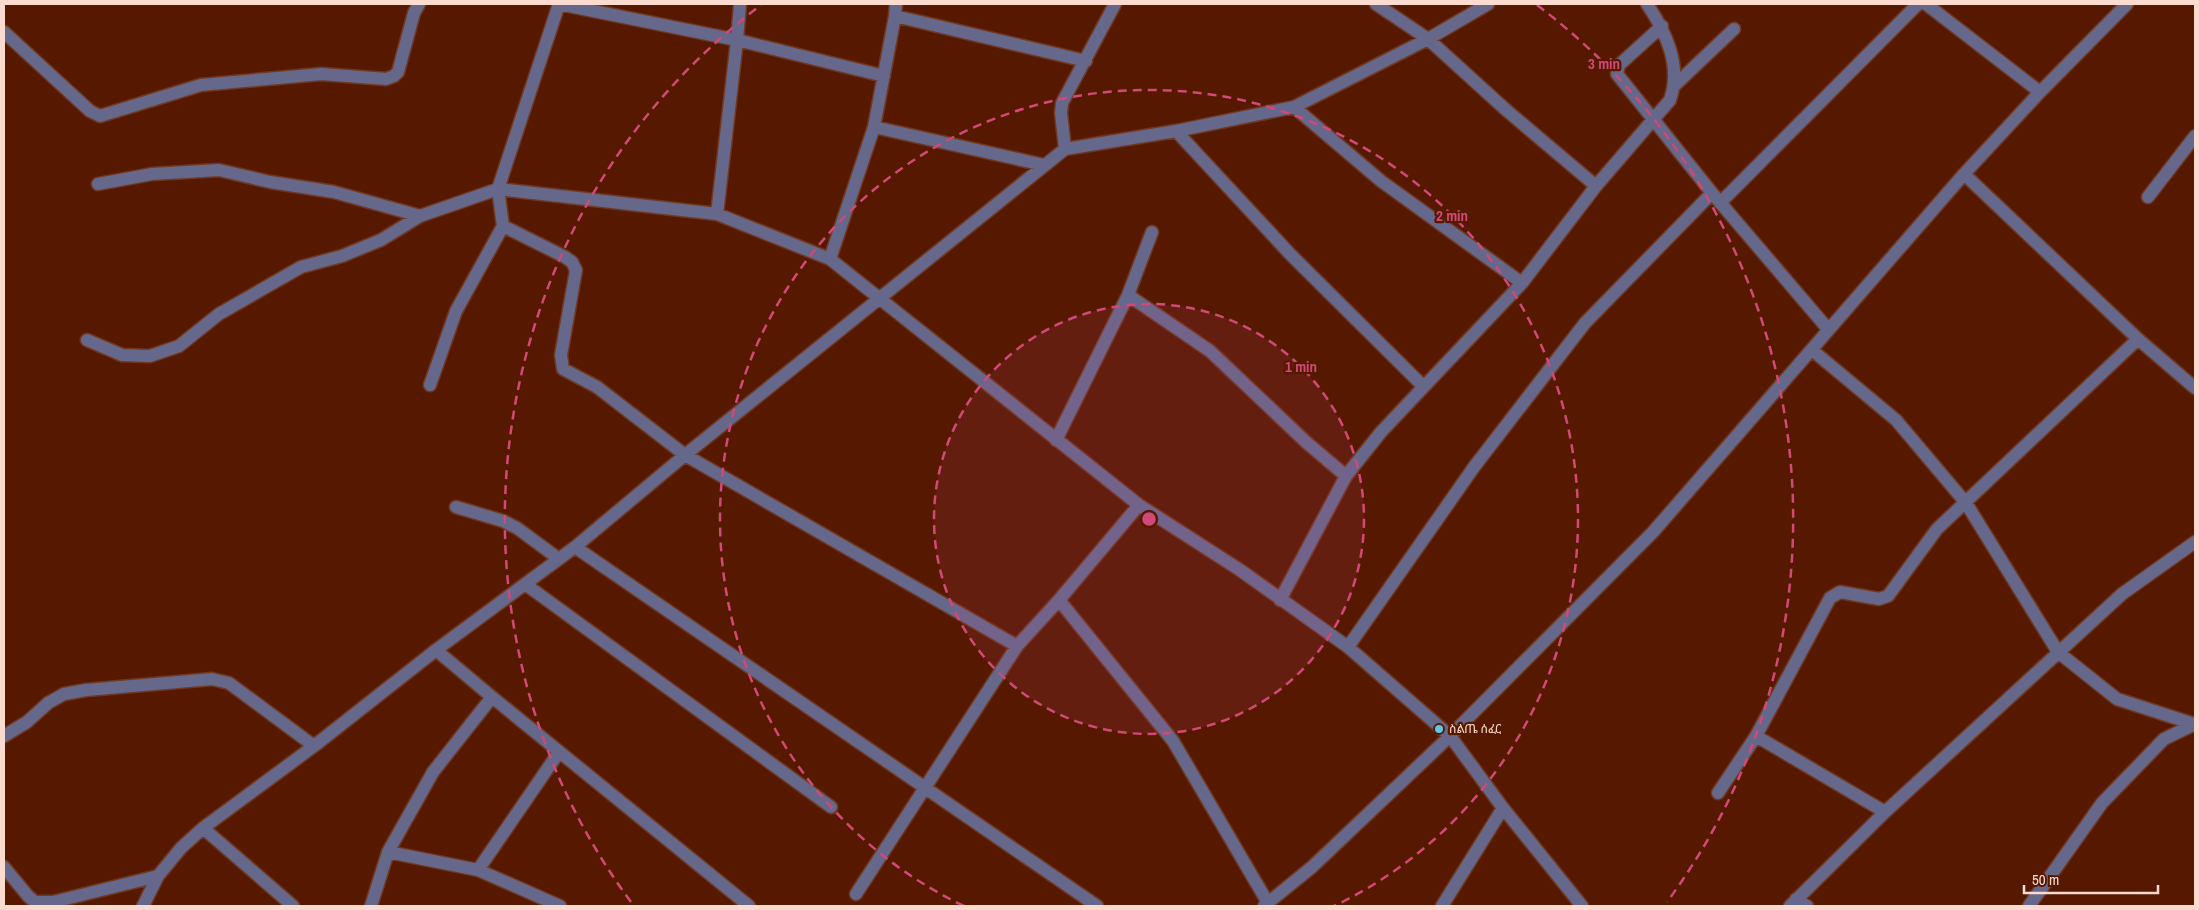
<svg xmlns="http://www.w3.org/2000/svg" width="2199" height="910" viewBox="0 0 2199 910" font-family="'Archivo Narrow','Noto Sans Ethiopic',sans-serif">
  <style>
    .lines { fill: none; stroke-linecap: round; stroke-linejoin: round }
    .minor-casing { stroke: #703821; stroke-width: 15 }
    .minor { stroke: #65678b; stroke-width: 12 }
    .ring { fill: none; stroke: #d04978; stroke-width: 2.5; stroke-dasharray: 9 6 }
    .poi-dot { fill: #5dc7e8; stroke: #561900; stroke-width: 2 }
    .labels { text-anchor: middle; stroke-width: 4.5; stroke-linejoin: round; paint-order: stroke }
    .poi-label { font-size: 12px; fill: #fbdbcf; stroke: #561900; text-anchor: start }
    .centre { fill: #d04978; stroke: #561900; stroke-width: 2.5 }
    .ring-label { font-size: 15px; text-anchor: middle; font-weight: bold; fill: #d04978; stroke: #561900; stroke-width: 4.5; stroke-linejoin: round; paint-order: stroke }
  </style>
  <rect width="100%" height="100%" fill="#561900"/>
  <g class="lines">
    <g class="minor-casing">
      <path id="minor" d="M1376,4l52,35 77,70 91,77
        M1926,4l114,88
        M895,16l191,45
        M1662,26l-43,39 -2,9 95,119 116,136
        M4,32l86,79 10,5 101,-31 120,-11 65,5 8,-3 4,-4 16,-59 5,-9
        M1674,86l60,-57
        M1294,107l87,74 141,102
        M874,127l170,38
        M1176,131l115,124 132,131
        M1065,149l-4,-36 1,-10 53,-99
        M1964,174l174,165 57,49
        M98,184l54,-10 67,-4 51,12 64,10 86,24
        M2148,197l47,-61
        M1720,203l198,-199
        M717,214l20,-174 147,36
        M503,226l62,31 7,5 4,8 -15,85 2,14 34,18 88,68 332,191 -161,248
        M830,259l44,-132 21,-111 1,-12
        M1128,295l82,56 96,91 40,34
        M87,340l35,15 28,1 29,-10 40,-32 82,-47 41,-11 39,-16 39,-24 78,-27 219,25 113,45 309,246 101,65 108,77 102,89 53,72 79,98
        M1812,350l84,70 70,83 92,149 59,47 77,25
        M430,385l26,-74 47,-85 -5,-37 61,-185 178,36 3,-36
        M1056,440l72,-145 24,-63
        M1139,505l-80,95 114,141 95,162
        M456,507l47,14 14,7 42,31
        M575,547l522,359
        M525,584l306,223
        M1280,600l66,-124 35,-44 141,-149 74,-97 74,-86c12,-34 -4,-68 -23,-96
        M1017,646l42,-46
        M1348,647l126,-180 111,-144 127,-130
        M436,650l56,47 257,209
        M4,736l23,-14 21,-19 16,-9 22,-4 126,-11 17,4 85,63
        M1756,736l129,76
        M1718,793l38,-57 74,-138 10,-6 39,7 9,-3 49,-67 201,-190
        M203,828l90,78
        M388,852l90,18 82,36
        M4,867l24,29 7,6h18l105,-26
        M478,870l81,-118
        M1796,899l11,7
        M143,906l15,-30 23,-28 22,-20 111,-82 122,-96 139,-103 110,-92 380,-306 111,-18 118,-24 134,-68 60,-35
        M371,906l17,-54 45,-80 59,-75
        M1264,906l48,-39 138,-131 203,-204 311,-358 76,-82 87,-88
        M1442,906l61,-98
        M1790,906l95,-94 237,-218 73,-52
        M2029,906l73,-103 62,-64 31,-15"/>
    </g>
    <use href="#minor" class="minor"/>
  </g>
  <circle cx="1149" cy="519" r="215" fill="#d04978" fill-opacity=".12"/>
  <g class="ring">
    <circle cx="1149" cy="519" r="215"/>
    <path d="M964 906A429 429 0 1 1 1334 906"/>
    <path d="M631 902A644 644 0 0 1 761 5M1537 5A644 644 0 0 1 1667 902"/>
  </g>
  <circle class="poi-dot" cx="1439" cy="729" r="5"/>
  <g class="labels">
    <g class="poi-label">
      <text x="1449" y="733">ስልጤ ሰፈር</text>
    </g>
  </g>
  <circle cx="1149" cy="519" r="8" class="centre"/>
  <g class="ring-label">
    <text x="1604" y="69">3 min</text>
    <text x="1452" y="221">2 min</text>
    <text x="1301" y="372">1 min</text>
  </g>
  <rect width="2199" height="910" fill="none" stroke="#fbdbcf" stroke-width="10"/>
  <path d="M2024 885v8h134v-8" fill="none" stroke="#fbdbcf" stroke-width="2.5"/>
  <text x="2032" y="885" font-size="15" fill="#fbdbcf" stroke="#561900" stroke-width="4" paint-order="stroke">50 m</text>
</svg>
